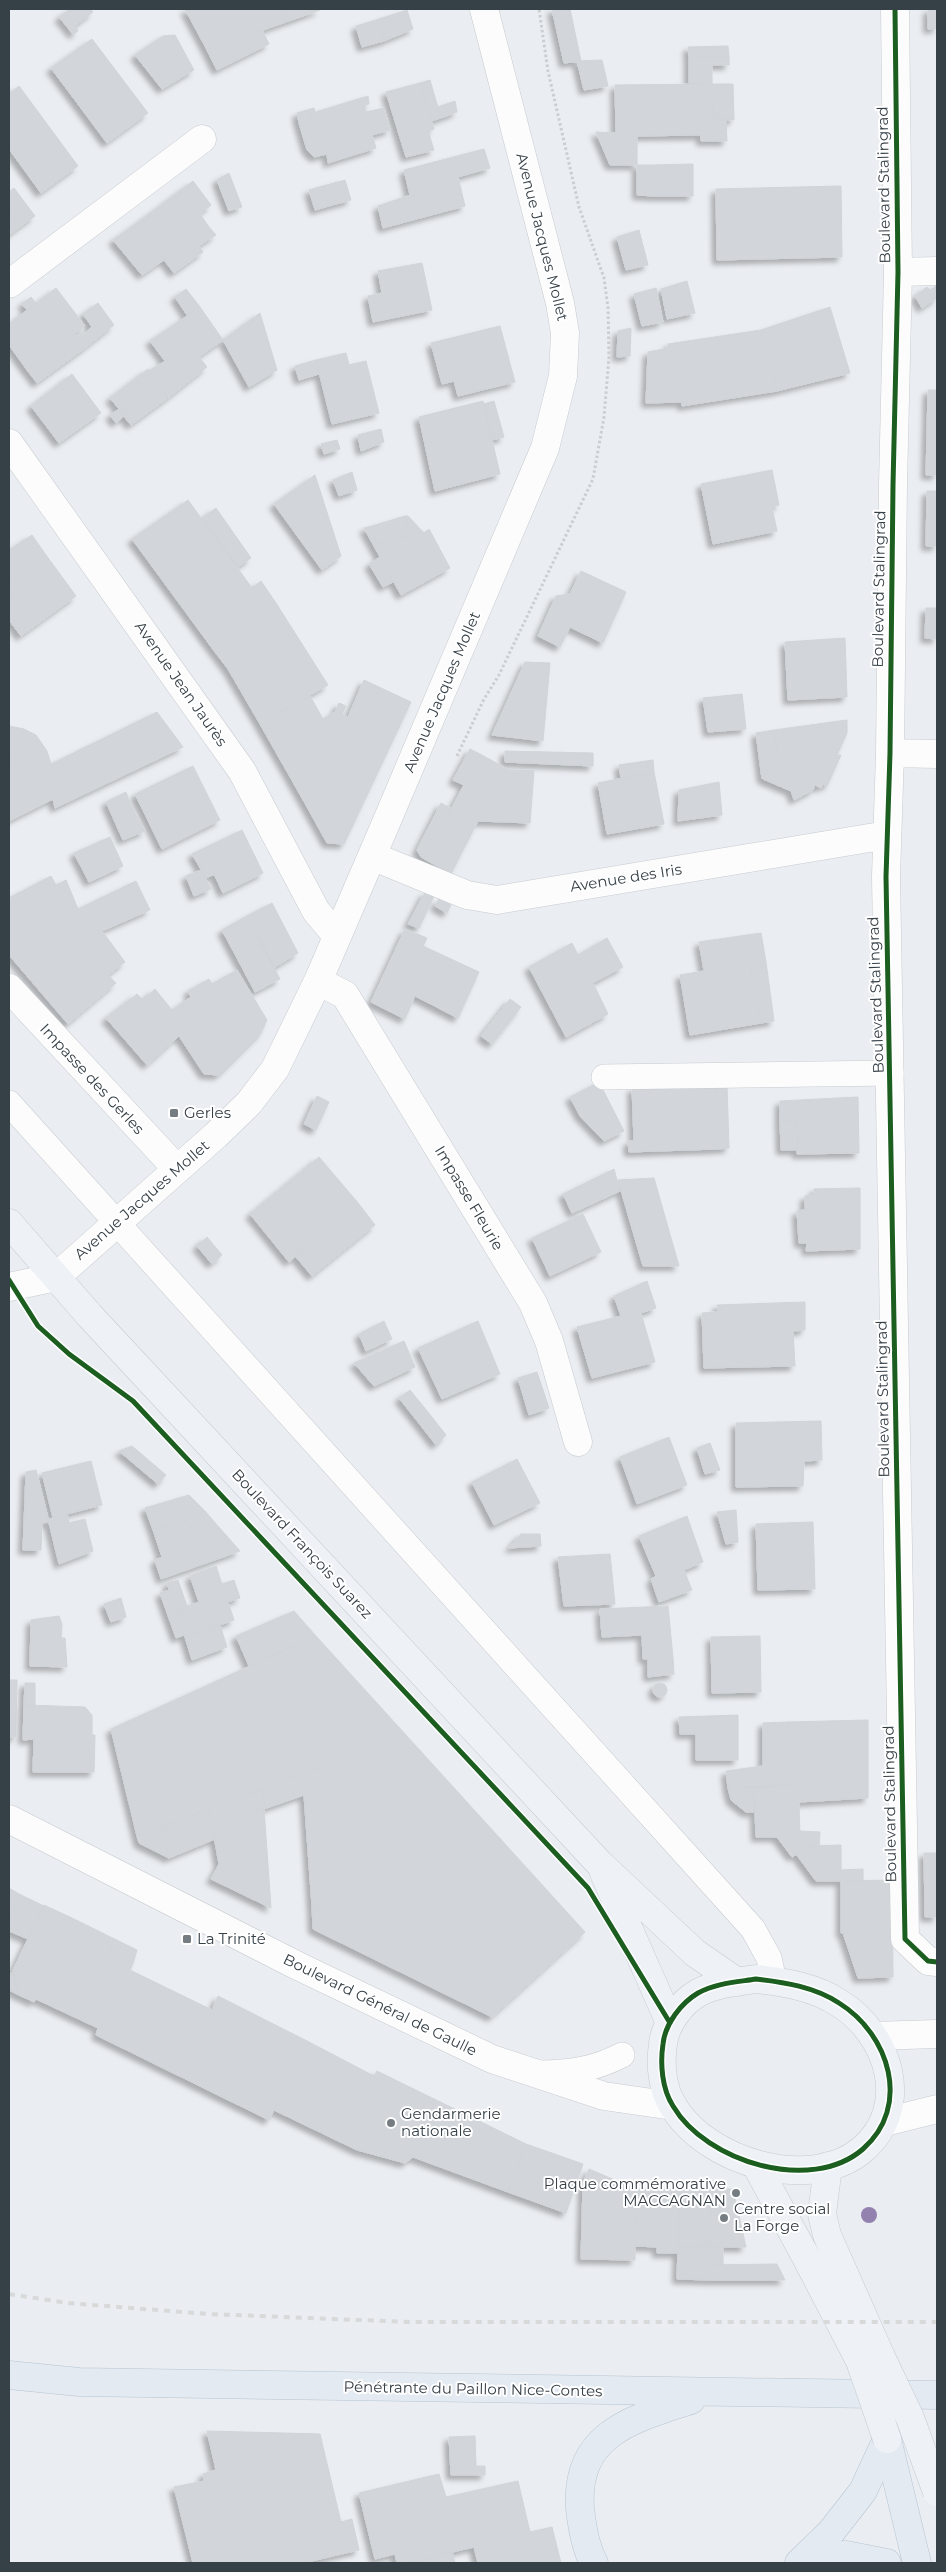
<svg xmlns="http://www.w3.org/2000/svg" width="946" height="2572" viewBox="0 0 946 2572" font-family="Montserrat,sans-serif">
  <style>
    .building { fill: #d2d6da; stroke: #d0d5d9; filter: url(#shadow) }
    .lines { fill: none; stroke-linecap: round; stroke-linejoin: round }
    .service-casing { stroke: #c7cbcf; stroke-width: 26 }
    .minor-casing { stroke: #c7cbcf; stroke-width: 29 }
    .tertiary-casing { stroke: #c7cbcf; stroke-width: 29 }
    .secondary-casing { stroke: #c4cbd3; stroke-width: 29 }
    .primary-casing { stroke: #b7c5d3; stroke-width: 29 }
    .path { stroke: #cbced1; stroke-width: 3; stroke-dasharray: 2.5 2.5; stroke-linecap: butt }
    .service { stroke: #fcfcfd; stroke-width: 25 }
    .minor { stroke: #fcfcfd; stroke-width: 28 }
    .tertiary { stroke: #fcfcfd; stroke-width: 28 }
    .secondary { stroke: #eef2f7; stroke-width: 28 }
    .primary { stroke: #e4eaf1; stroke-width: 28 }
    .rail { stroke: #d8d9d9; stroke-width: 4; stroke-dasharray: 6 6; stroke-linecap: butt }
    .secondary-bridge-casing { stroke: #c4cbd3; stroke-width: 29; stroke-linecap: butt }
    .secondary-bridge { stroke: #eef2f7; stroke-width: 28 }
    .cycleway-casing { stroke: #fff; stroke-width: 8 }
    .cycleway { stroke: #1b5e20; stroke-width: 5 }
    .tree { fill: #9381af }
    .poi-dot { fill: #757d82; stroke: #fff; stroke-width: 2 }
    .labels { text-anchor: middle; stroke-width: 4; stroke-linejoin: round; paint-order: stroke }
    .street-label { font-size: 15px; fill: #364047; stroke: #fff }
    .poi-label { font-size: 15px; fill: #364047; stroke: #fff; text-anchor: start }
  </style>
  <defs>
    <filter id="shadow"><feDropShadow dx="-4.5" dy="4.5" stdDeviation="2.5" flood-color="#0004"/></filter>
  </defs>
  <rect width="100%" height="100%" fill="#eaedf1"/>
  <path class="building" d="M70,9h20l3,3 -18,14 3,5 -5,3 -14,-17z
    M185,9h95l6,13 -79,28z
    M280,9h39l1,1 -34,12z
    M552,9h18l11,52 -17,2z
    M928,9h9v19l-9,1z
    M407,10l6,19 -29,12 -8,-21z
    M376,20l8,21 -22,6 -6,-21z
    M262,30l7,14 -52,26 -10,-20z
    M175,35l19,35 -32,19 -27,-34 28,-19z
    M92,39l56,74 -41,30 -56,-75z
    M728,46l1,11 -40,1 -1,-11z
    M729,57v8h-40v-7z
    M602,60l6,26 -24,4 -7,-29z
    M689,65h23v19l-23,-1z
    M430,80l11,38 -10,3 -11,-38z
    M420,83l14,46 -6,2 6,19 -28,7 -20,-65z
    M712,84l1,35h13l1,22h-26v-6l-64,1v29h-27l-14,-33 20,1 -1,-48z
    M712,84h21l1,36 -21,-1z
    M19,86l59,80 -37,27 -32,-44v-55z
    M368,96l1,8 -5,1 2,7 18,-4 6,22 -18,5 4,13 -48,15 -1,-9 -13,3 -7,-7 -8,-27 12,-3 -2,-6z
    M455,101l2,11 -16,6 -3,-11z
    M314,108l1,4 -6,2 2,6 -12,3 -2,-10z
    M484,149l6,19 -32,9 7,29 -82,22 -5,-22 32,-11 -6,-25z
    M693,164v32h-39v-31z
    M637,165h17v31l-17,-1z
    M229,173l13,34 -7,2 -15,-31z
    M220,178l15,31 -6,2 -12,-31z
    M345,180l6,20 -22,6 -6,-20z
    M193,181l18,24 -11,9 9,13 -45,33 -27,-37z
    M323,186l6,20 -14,4 -6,-20z
    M841,186l1,71 -125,3 -1,-71z
    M14,188l21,28 -14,10 -12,-16v-18z
    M9,210l12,16 -12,9z
    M137,223l27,37 -22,15 -29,-35z
    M209,227l7,8 -17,11 4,6 -29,21 -10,-13z
    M639,230l9,35 -22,5 -9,-33z
    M422,263l10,47 -59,12 -5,-26 14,-3 -4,-22z
    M687,281l8,32 -28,6 -6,-30z
    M936,286l1,12 -15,10 -7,-12 12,-9 3,3z
    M56,288l29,38 -58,44 -18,-25v-21z
    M656,288l7,34 -21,4 -8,-32z
    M186,289l14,18 -13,8 -12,-18z
    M31,297l5,6 -9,7 -5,-6z
    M98,303l16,22 -29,23 -7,-9 14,-12 -9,-13z
    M200,307l23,33 -64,45 -10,-14 16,-10 -15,-20z
    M830,307l20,66 -73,18 -16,-61z
    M260,313l17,57 -28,17 -26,-47z
    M500,326l15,56 -57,14 -4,-15 -12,3 -11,-41z
    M631,328l-1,28 -13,1 1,-26z
    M761,330l16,61 -95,15v-4l-36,1 2,-51 21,-4 -1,-4z
    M75,334l10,14 -48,35 -10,-13z
    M346,353l3,12 17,-4 13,52 -47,11 -16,-64z
    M199,357l8,10 -39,31 -9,-13z
    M316,360l3,14 -20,6 -4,-14z
    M148,369l11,16 -38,28 2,4 -7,6 -6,-8 9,-6 -9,-11z
    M72,374l29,39 -42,30 -28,-37z
    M159,385l9,13 -37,27 -10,-12z
    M928,390h9v85h-11z
    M483,401l17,73 -65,17 -16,-74z
    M494,401l10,36 -12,3 -8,-36z
    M381,429l3,13 -23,9 -3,-16z
    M337,440l3,9 -16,5 -3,-10z
    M772,470l7,35 -7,2 5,24 -64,13 -12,-60z
    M352,472l5,18 -18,6 -6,-16z
    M315,475l26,81 -19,14 -48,-66z
    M927,491h10v55h-11z
    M188,500l64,88 9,-7 15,22 -64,45 -80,-109z
    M216,508l35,50 -13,9 -36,-49z
    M405,516h3l16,17 5,-4 21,39 -49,27 -37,-67 8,-2 5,18 32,-8z
    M405,516l4,20 -32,8 -5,-18z
    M32,535l14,20 -37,28v-33z
    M46,555l30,41 -55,40 -12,-16v-18l2,-2 -2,-17z
    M380,557l13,25 -10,5 -14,-23z
    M581,571l45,21 -23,51 -33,-16 -10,20 -22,-11 18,-40 14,-2z
    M276,603l52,82 -68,39 -32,-55 -16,-21z
    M926,608h11v31l-12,-1z
    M845,638l2,59 -59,3 -3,-58z
    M525,662l25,1 -7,78 -51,-6z
    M364,680l47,22 -67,142 -17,-1 -21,-38 15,-30 -10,-16 19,-12 12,-33 6,3z
    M742,694l4,35 -38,3 -5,-34z
    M310,696l13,23 12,-7 7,2 -12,33 -19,12 10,16 -15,30 -46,-81z
    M339,703l7,3 -4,8 -7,-2z
    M157,712l26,35 -128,61 -2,-9 -10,5 -34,-51v-27l15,3 12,6 11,16 4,13z
    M847,720v13l-10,22h4l-14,31 -4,-2 -2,4 -6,-3 -2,5 -19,10 -3,-9 -28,-12 14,-28 -3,-21z
    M774,730l3,21 -15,28 -6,-46z
    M470,749l10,5 -16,31 -11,-5z
    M505,751l88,2v13l-88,-4z
    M9,753l34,51 -34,17z
    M480,754l29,16h25l-4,53 -52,-2 -17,33 -27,-12z
    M653,760l1,12 -33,6 -2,-13z
    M193,766l27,54 -58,29 -27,-55z
    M654,772l10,52 -57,10 -9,-51z
    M719,782l3,33 -44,6 1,-31z
    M126,792l4,11 -19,10 -5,-11z
    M130,803l15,28 -22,9 -12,-27z
    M441,803l11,6 -18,33 27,12 -10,20 -30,-17 -4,-7z
    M242,830l21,43 -26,13 -11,-17 -20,9 -14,-24z
    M110,837l13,29 -34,16 -15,-29z
    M226,869l11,17 -14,7 -9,-19z
    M201,870l10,19 -17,7 -8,-20z
    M51,876l5,9 10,-5 12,29 58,-28 14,29 -48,21 23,31 -17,13 8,8 -48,41 -59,-69v-57z
    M425,892l9,4 -15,32 -11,-4z
    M439,899l12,6 -4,8 -12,-7z
    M272,903l26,50 -23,14 -28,-51z
    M247,916l15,29 -25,13 -15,-28z
    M405,929l22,9 -4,8 56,26 -21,46 -43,-22 -10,23 -34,-17z
    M761,933l5,29 -16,3 11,58 -71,12 -10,-60 24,-4 -5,-29z
    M607,938l16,29 -42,22 16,31 -31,17 -37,-70 43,-24 6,12z
    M262,945l18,34 -25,13 -18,-34z
    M766,962l8,59 -13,2 -11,-58z
    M237,970l30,50 -6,13 -42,42 -15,-1 -25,-38 -32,29 -41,-47 31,-24 6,6 12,-11 17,21 19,-13 -3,-6 21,-12 3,5z
    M593,983l15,31 -11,6 -16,-31z
    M510,999l11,8 -29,37 -11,-8z
    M599,1082l25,49 -20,10 -24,-25 -10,-19z
    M727,1085l2,63 -12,1 -2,-63z
    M715,1086l2,63 -88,3 -1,-11h6l-2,-53z
    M317,1096l12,6 -13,28 -12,-6z
    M858,1097l1,56 -62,1v-34l-17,1v-20z
    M797,1120l1,30h-17l-1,-29z
    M319,1157l40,47 -70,58 -39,-48z
    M614,1169l6,22 -48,22 -9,-19z
    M654,1178l25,88h-36l-25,-86z
    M860,1188v61l-54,2 1,-8h-8l-2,-32 8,-1v-14l9,-1v-6z
    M359,1204l16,21 -63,51 -16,-19z
    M583,1214l18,38 -51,24 -18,-38z
    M207,1237l15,18 -10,9 -15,-18z
    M647,1281l9,27 -15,5 14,49 -63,16 -15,-51 44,-11 -7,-20z
    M805,1302v28l-12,1 2,35 -91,2 -2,-55 16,-1 -1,-7z
    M384,1321l8,18 -26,12 -7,-17z
    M478,1321l22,53 -58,25 -24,-51z
    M404,1341l11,26 -41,19 -20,-23z
    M537,1372l12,36 -20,7 -11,-37z
    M410,1390l18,22 -10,10 -19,-24z
    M428,1412l18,23 -10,10 -18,-23z
    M821,1421l1,39 -18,1 -1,25 -67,1v-64z
    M669,1437l18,48 -50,19 -17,-47z
    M710,1443l10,27 -15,4 -8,-26z
    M132,1446l34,29 -8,9 -39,-33z
    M517,1459l23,44 -46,22 -22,-43z
    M91,1461l11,44 -35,9 2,9 16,-4 8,32 -34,13 -11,-45 5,-1 -11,-45z
    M36,1470l13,52 -7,1 -1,27h-18l3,-78z
    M189,1495l16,16 -52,19 -8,-22z
    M736,1510l2,32 -12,2 -9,-32z
    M205,1511l12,14 -20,10 -13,-16z
    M687,1516l16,46 -19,8 8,20 -33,12 -8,-23 5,-3 -17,-40z
    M184,1519l13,16 20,-10 12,30 -68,24 -6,-19 7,-3 -9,-27z
    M813,1522l2,67 -57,1 -2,-66z
    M218,1526l22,25 -11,4z
    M521,1534h19l1,12 -32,2z
    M610,1554l5,50 -51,2 -6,-49z
    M216,1566l18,54 -49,17 -9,-27 23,-8 -9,-26z
    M178,1580l9,26 -11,4 -9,-27z
    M234,1580l6,18 -12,4 -6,-18z
    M169,1590l15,45 -8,3 -16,-45z
    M121,1598l5,19 -15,5 -7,-18z
    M668,1606l5,52 -30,1 -1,-24 -40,2 -2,-28z
    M294,1611l22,25 -67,30 -13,-30z
    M59,1616l3,8 -1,14h4l2,29 -37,-1 1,-46z
    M220,1625l7,22 -35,13 -7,-23z
    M316,1636l90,99 -269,101 -26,-107z
    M760,1636l1,56 -49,1 -1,-56z
    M673,1658l1,16 -26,3v-18z
    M9,1680h8l-1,57h-7z
    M25,1683h10v23l-11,-1z
    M653 1690a7 7 0 1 1 14 0a7 7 0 1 1-14 0Z
    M24,1705l61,2 7,8v20h3l-1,37h-61l1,-33 -11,1z
    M738,1715v45h-42v-26h-16l-1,-17z
    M868,1720v78l-69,4 1,35h-44l-2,-49 35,-3 -1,-63z
    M788,1722l1,63 -61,3 -2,-17 37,-5v-43z
    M406,1735l179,197 -93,85 -179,-88 -1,-23 178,89 69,-65 -172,-188z
    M387,1742l172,188 -69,65 -178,-89 -8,-111 -40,14 -1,-20z
    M728,1788h26v24h-8l-15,-12z
    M263,1789l1,20 -25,4 -4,-14z
    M235,1799l4,14 25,-4 7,99 -60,-29 8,-15 -10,-55z
    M209,1809l6,30 -46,19 -7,-31z
    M162,1827l7,31 -30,-15 -2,-7z
    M800,1831l20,1 -1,14 -13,2 -14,9 -15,-20h23z
    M841,1845v36h-25l-20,-27 15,-8z
    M924,1853h13v64h-12z
    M863,1869v11l-22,1v-11z
    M892,1880l1,97 -35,1 -15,-45h-2v-52z
    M9,1888l12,7 -12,25z
    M21,1895l23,11 -16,33 -19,-8v-11z
    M44,1905l30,14 -2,6 40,21 -3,6 24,11 -3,7 82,40 6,-14 91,46 -40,78 -173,-85 2,-7 -62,-29 -2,3 -15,-7 -6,-25z
    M74,1919l63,31 -4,13 -24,-11 3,-6 -40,-21z
    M12,1972l7,23 -10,-5v-11z
    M309,2042l65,34 3,-5 149,73 -18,48 -95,-35 -8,6 -48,-13 -83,-40z
    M526,2144l57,20 -17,49 -58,-21z
    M589,2169l47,20 -1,71 -54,-1 2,-76z
    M636,2189h21v58l-22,-1z
    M657,2189h22l-1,64h-21z
    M679,2189h31l-1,58 -31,-1z
    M710,2189h23l13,58h-37z
    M678,2246l45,1v18h-14v15l-32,-1z
    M777,2264l8,16h-76v-15z
    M207,2431l113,3 21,88 11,-3 7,31 -56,13h-110l-19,-76 30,-6 -1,-7 13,-4z
    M475,2436l1,30h9v9h-34l-2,-38z
    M439,2474l7,23 72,-16 12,51 22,-5 9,36h-83l-4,-16 -67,16h-10l-2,-9 -20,5 -16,-66z
    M452,2552l3,11h-48z"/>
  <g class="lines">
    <g class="service-casing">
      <path id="service" d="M604,1077l287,-4
        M9,1103l744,826 16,29 5,23
        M540,2073c30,0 55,-4 82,-18"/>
    </g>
    <g class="minor-casing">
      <path id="minor" d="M895,9l3,263 -5,213 -3,268 -4,124 19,1062 23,22 9,1
        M898,272l39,-1
        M9,284l193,-145
        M9,443l233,328 74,140 20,24
        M890,753l47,1
        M372,856l95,39 30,5 390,-65
        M318,981l27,14 188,308 16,38 29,101
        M9,988l168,181
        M9,1287l47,-10 160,-142 33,-32 26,-34 43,-88 68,-158 159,-375 18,-72 2,-43 -5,-30 -76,-294"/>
    </g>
    <g class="tertiary-casing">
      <path id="tertiary" d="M9,1819l289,147 194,93 112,37 69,10
        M873,2036l64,-2
        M885,2122l52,-13"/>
    </g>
    <g class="secondary-casing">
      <path id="secondary" d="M9,1223l81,93 509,547 96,90 42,29
        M604,1873l66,150
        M756,1979c28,3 59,8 83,24 50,31 73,103 24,146 -52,45 -157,13 -190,-43 -11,-17 -13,-42 -10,-62 2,-20 18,-41 35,-51 18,-10 39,-11 58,-14z
        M756,2165l49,90 55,106
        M828,2166l-6,48 5,21 54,122"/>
    </g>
    <g class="primary-casing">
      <path id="primary" d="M9,2375l70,7 858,13
        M887,2439l30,124
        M804,2560l42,-5 41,8
        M594,2563c-9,-16 -12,-36 -14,-55 -5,-75 53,-89 111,-108
        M799,2563l32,-31 32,-41 24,-52"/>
    </g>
    <path class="path" d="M457,756l27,-57 15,-24 94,-196 11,-62 5,-60 -1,-49 -4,-30 -25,-71 -31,-136 -9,-62"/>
    <use href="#service" class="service"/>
    <use href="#minor" class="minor"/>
    <use href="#tertiary" class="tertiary"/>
    <use href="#secondary" class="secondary"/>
    <use href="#primary" class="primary"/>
    <path class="rail" d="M9,2294l59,9 140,11 201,8h528"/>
    <g class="secondary-bridge-casing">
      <path id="secondary-bridge" d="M881,2357l29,61 27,74
        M860,2361l27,78"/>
    </g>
    <use href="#secondary-bridge" class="secondary-bridge"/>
    <g class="cycleway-casing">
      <path id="cycleway" d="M895,9l3,263 -5,213 -3,268 -4,124 19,1062 23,22 9,1
        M9,1280l29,46 31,28 64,47 455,487 82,135
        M756,1979c28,3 59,8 83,24 50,31 73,103 24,146 -52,45 -157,13 -190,-43 -11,-17 -13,-42 -10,-62 2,-20 18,-41 35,-51 18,-10 39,-11 58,-14z"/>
    </g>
    <use href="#cycleway" class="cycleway"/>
  </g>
  <circle class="tree" cx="869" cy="2215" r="8"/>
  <g class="poi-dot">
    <rect x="169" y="1108" width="10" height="10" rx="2.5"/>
    <rect x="182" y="1934" width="10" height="10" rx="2.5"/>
    <circle cx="391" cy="2123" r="5"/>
    <circle cx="736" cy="2193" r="5"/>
    <circle cx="724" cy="2218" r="5"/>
  </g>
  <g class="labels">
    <g class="street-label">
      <text transform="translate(884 185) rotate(-91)" y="5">Boulevard Stalingrad</text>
      <text transform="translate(542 237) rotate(76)" y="5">Avenue Jacques Mollet</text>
      <text transform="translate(879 589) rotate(-89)" y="5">Boulevard Stalingrad</text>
      <text transform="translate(181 684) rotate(55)" y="5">Avenue Jean Jaurès</text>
      <text transform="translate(442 692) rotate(-67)" y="5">Avenue Jacques Mollet</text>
      <text transform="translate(626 878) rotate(-9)" y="5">Avenue des Iris</text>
      <text transform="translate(876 995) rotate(-92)" y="5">Boulevard Stalingrad</text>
      <text transform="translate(92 1079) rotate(47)" y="5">Impasse des Gerles</text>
      <text transform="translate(469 1198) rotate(59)" y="5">Impasse Fleurie</text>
      <text transform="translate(142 1200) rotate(-41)" y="5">Avenue Jacques Mollet</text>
      <text transform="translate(883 1399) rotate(-91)" y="5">Boulevard Stalingrad</text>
      <text transform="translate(302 1544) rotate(47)" y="5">Boulevard François Suarez</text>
      <text transform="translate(890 1804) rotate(-91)" y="5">Boulevard Stalingrad</text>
      <text transform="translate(380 2005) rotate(26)" y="5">Boulevard Général de Gaulle</text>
      <text transform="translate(473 2389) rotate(1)" y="5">Pénétrante du Paillon Nice-Contes</text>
    </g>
    <g class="poi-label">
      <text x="184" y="1118">Gerles</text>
      <text x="197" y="1944">La Trinité</text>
      <text x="401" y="2119">Gendarmerie<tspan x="401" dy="17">nationale</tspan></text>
      <text x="726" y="2189" text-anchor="end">Plaque commémorative<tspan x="726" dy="17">MACCAGNAN</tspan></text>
      <text x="734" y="2214">Centre social<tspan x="734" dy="17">La Forge</tspan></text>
    </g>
  </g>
  <rect width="946" height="2572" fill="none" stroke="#364047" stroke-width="20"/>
</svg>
